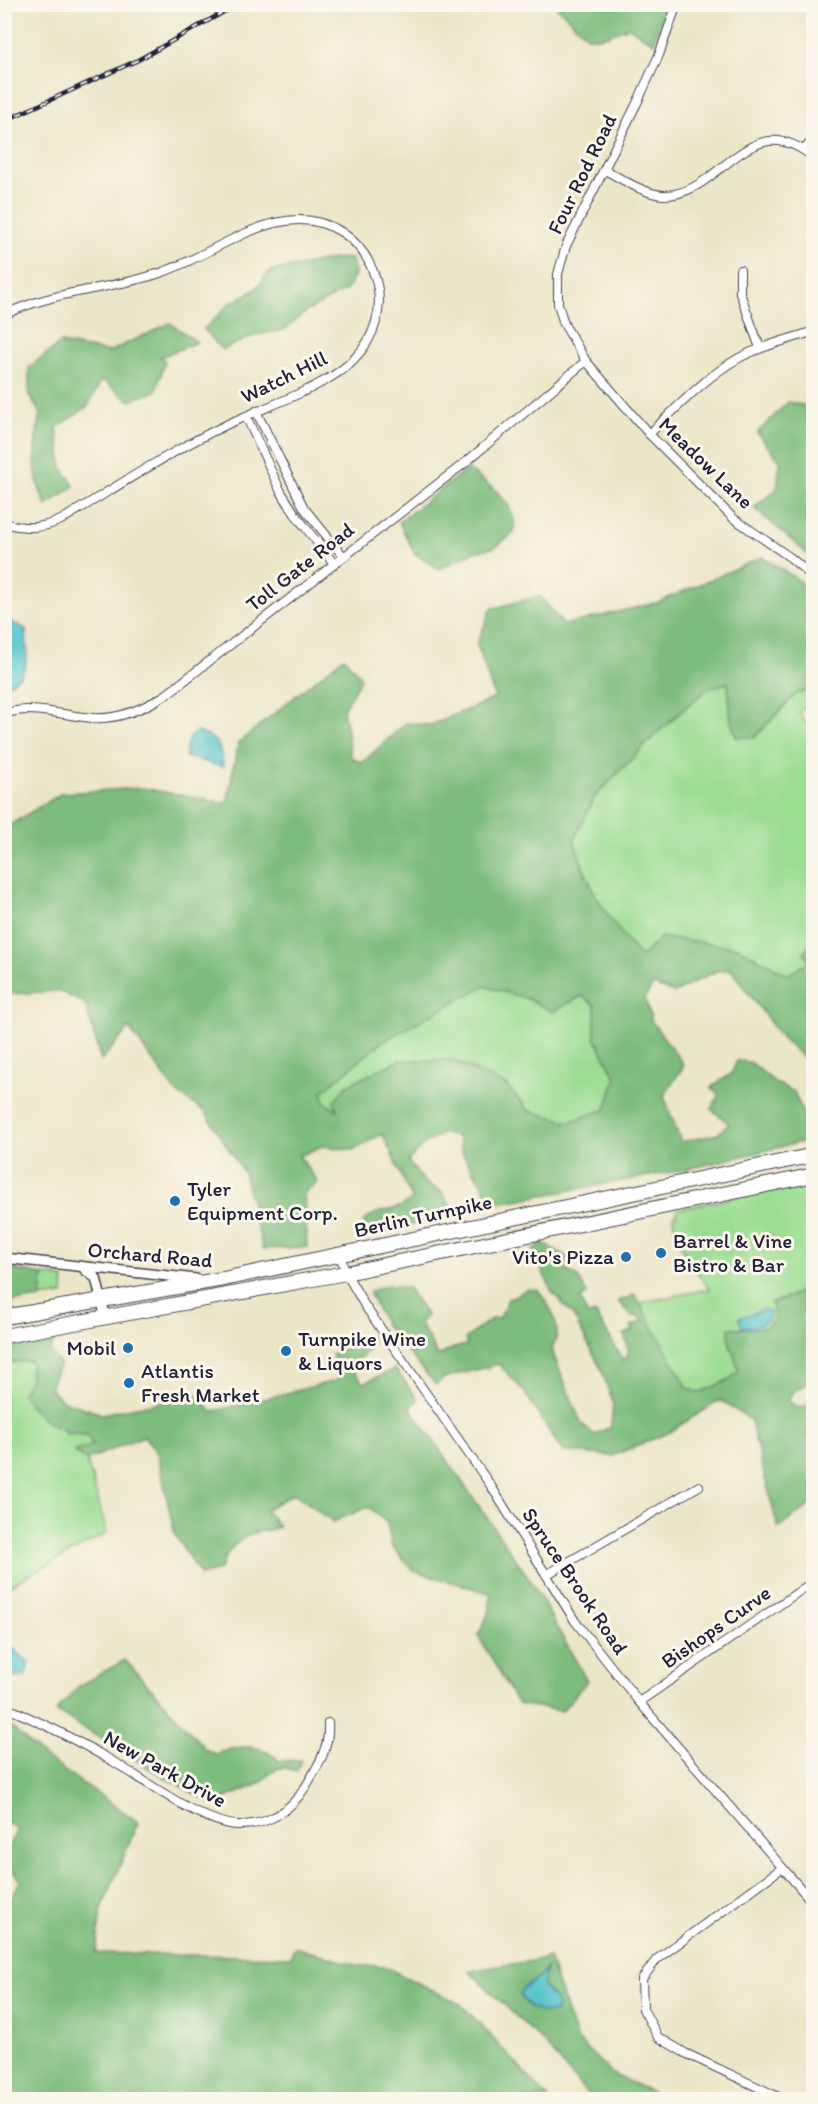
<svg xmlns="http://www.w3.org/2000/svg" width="818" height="2104" viewBox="0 0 818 2104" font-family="Itim,sans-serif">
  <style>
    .green { fill: #9cdd93; stroke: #5f8067; stroke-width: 1.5 }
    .forest { fill: #7dbc7d; stroke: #506f5c; stroke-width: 1.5; fill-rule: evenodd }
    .water { fill: #57c5cc; stroke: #3c7484; stroke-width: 1.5 }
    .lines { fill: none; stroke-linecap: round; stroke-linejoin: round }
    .minor-casing { stroke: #403f50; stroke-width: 10 }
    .tertiary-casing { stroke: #403f50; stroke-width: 12 }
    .trunk-casing { stroke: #403f50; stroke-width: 16 }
    .minor { stroke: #fff; stroke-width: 8 }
    .tertiary { stroke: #fff; stroke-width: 9 }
    .trunk { stroke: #fff; stroke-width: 14 }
    .rail-casing { stroke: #22223b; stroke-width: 4.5 }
    .rail { stroke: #fbf7ec; stroke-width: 2; stroke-dasharray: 7; stroke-linecap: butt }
    .poi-dot { fill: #1f6fb2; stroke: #fbf7ec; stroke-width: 2 }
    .labels { text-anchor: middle; stroke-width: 6; stroke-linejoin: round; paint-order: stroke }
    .street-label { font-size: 21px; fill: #22223b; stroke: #fbf7ec }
    .poi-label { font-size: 21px; fill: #22223b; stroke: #fbf7ec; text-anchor: start }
  </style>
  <rect width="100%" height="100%" fill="#fbf7ec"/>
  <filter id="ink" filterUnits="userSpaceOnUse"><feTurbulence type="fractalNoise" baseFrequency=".0167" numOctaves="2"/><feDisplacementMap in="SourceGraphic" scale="12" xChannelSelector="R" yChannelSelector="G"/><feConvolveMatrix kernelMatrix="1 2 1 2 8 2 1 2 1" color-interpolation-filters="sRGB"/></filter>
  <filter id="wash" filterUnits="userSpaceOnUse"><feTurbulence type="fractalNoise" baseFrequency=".008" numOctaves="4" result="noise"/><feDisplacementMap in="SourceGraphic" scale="24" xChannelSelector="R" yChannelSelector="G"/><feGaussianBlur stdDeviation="1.35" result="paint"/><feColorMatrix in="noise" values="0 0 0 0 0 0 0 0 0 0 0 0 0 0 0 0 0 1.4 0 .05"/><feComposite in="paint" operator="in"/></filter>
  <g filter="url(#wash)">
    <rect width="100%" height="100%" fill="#ece6c9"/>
    <path class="green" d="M728,683l3,37 5,17h19l40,-42 18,-7v12l-14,13 7,10 8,-1v218l-10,13 7,8 -23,14 -51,-28 -96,10c-35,-39 -52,-66 -67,-117l21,-43 64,-66 48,-42z
      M484,986l44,13 25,12 29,-15 13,9v33l21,40 -9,31 -38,13 -40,-11 -23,-26 -168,25 -13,-7 -4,-11 62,-51z
      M813,1182v105l-42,16 4,13 -8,11 -19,4 -9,-3 -9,2 -1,11 10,30 -10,9 -30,13 -12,-6 -48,-84 70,-14c-14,-20 -34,-45 -36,-71l5,-9z
      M43,1275l21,3 -1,17 -22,3z
      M31,1361l-1,18 -8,14 45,41 20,1 6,10 -18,7 12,8 20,73 -102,55 -1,-226z"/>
    <path class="forest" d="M555,5h111l-12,38 -25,-16 -27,10h-14z
      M340,258l12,1 3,15 -7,15 -41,22 -23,19 -29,5 -33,15 -18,-21 25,-25 27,-15 14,-18z
      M170,323l27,19 -36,15 4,5 -9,29 -26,10 -28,-21 -14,26 -31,22 5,39 12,19 -27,20c-16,-26 -13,-64 -7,-93l-11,-18v-28l32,-24 48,9z
      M788,402l23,5 2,-3 1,152 -3,1 -57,-49 23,-19 3,-28 -23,-28z
      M467,469c22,15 52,34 47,64l-19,14 -21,5 -35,17 -24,-15 -16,-32z
      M762,557l34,21 17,16v94l-18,7 -40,42h-19l-5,-17 -3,-37 -21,6 -48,42 -64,65 -21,44c14,49 33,79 67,117l20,-20 76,10 51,28 22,-14 -6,-8 9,-13v114l-6,7 -25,-23 -51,-68 -15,1 -42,22 -21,-8 -8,13 7,24 32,43 -20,31 17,46 37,-8 11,-10 -18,-15 8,-14 -8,-8 20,-13 6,-13 13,1 26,21 18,9 19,44 -7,5 -118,28 -194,35 -32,-51 -4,-16 -15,-4 -19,11 -16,17 17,22 17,9 13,21 -15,6 -72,14 -5,-12c19,-15 32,-7 50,-22 -13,-20 -19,-44 -31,-65l-29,16 -31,-4 -23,10 19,26 -14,11 3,54 -44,2 -19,-76 -38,-60 -30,-21 -47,-64 -28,33 -16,-58 -27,-12 -48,3 -5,4v-170l57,-35 80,-5 85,15 11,-60 106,-86 17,21 -18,31 8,48 11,6 44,-40 25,2 64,-27 -18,-54 14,-35 49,-13 24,29 95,-23zM484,986l44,13 25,13 29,-16 13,9v33l21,40 -10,31 -37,13 -40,-11 -23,-26 -53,-25h-54l-52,25 -13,16 3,9 -12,-8 -3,-10 61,-51z
      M541,1242l26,15 -2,12 13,8 9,17 -7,5 8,17 7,-3 28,47 6,-6 -5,-20 9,-3 -2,-5 14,-5 -9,-5h-5l-13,-15 17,-6 52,92 12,6 29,-13 11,-9 -10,-30v-13c15,-1 22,3 38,-1l8,-11 -4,-12 42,-17v93l-19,11 -6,10 11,7 12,-4 2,-4v103l-35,25 -28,-109 -30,-19 -52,33 -56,23 -50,-5 -39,-61 -24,-26 -55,14 -8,7 -51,-60 -16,-33 18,-7 21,3 19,28 -8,6 19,34 16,-8 13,-3 -2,-6 26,-20 9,-1 8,-19 20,-10 10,1c11,14 27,40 14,57l2,9 27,67 13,12 17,-8 2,-25 -12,-33 -28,-54 -21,-23 -19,-41z
      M4,1267l39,8 -2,23 -36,5z
      M372,1336c1,14 -7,18 -17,25l-1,11 10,11 31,-14 23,31 -8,7 123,177 54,97 -25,30 -44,-7 -40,-68 12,-26v-17l-76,-22 -22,-24 -5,-24 -19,-16 -35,15 -39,-29 -29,17 14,16c-8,5 -15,4 -23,6 -18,5 -31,22 -36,38l-20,5 -25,-40 -18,-82 -13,-17 -57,24 -13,-8 19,-7 -6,-10c-31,-3 -49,-15 -65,-42l8,-14 1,-18 -26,1v-15l50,-7 -5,11 10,13 -10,24 13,13 39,13 99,-20 10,18 124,-31 3,-4 -6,-23z
      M125,1660l81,90 10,4c24,-10 44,-11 64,7l21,-1 -4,11c-26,-9 -23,4 -41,14 -13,7 -29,11 -43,19l-63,-35 -94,-58 24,-26z
      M11,1727l35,31 92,64 -37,89 -5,42 195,4 3,-10 66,19h23l78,38 88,95h-544v-190l15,-28c-20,-26 -18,-23 -2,-52l-13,-8v-83z
      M549,1958l27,80 36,36 56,25h-76l-52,-60 -71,-68zM546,1966l-3,20 9,10 -22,11 -8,-9 5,-13 14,-8z"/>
    <path class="water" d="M4,619l22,10c1,27 6,45 -21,57z
      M197,732c22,5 25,17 26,35l-37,-10c-2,-9 2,-21 11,-25z
      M765,1309l6,4c-4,12 -17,15 -29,14l-3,-9z
      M4,1646l9,3 16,13 -4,15 -15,-1 -5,-5z
      M547,1966l-4,20 15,19 -3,7c-15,3 -28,-5 -35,-18l3,-6 18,-11z"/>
  </g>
  <g filter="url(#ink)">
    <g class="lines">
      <g class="minor-casing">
        <path id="minor" d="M677,4l-18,51 -22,48 -71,143 -8,28v30l6,20 22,37 63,73 84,84 58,40 23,20
          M804,150l10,-12
          M605,170c17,9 39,24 58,25 58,2 85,-92 151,-37
          M740,270v23l20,55
          M4,315c47,-24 104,-25 153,-41 59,-18 124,-81 186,-41 17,11 27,27 33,47 8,28 -1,58 -22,79 -27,29 -91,48 -128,66 -57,27 -111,63 -165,95 -20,9 -36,9 -57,3
          M256,411l48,97 40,49
          M246,416l34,74 15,24 39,50
          M649,434c28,-26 56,-57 90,-76 23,-13 50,-18 75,-27
          M4,714c29,-10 59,2 89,4 27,2 52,-10 74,-24l299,-232 120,-101
          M340,1255l6,18 19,33 126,180 84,135 64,81 175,202
          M546,1575l153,-89
          M639,1702l175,-121
          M4,1707c36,14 70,32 103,51 34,19 93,65 130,67 30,1 54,-14 69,-39 12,-20 24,-39 22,-63
          M782,1868l-125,91 -15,20 1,30 15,28 27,16 100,47"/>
      </g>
      <g class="tertiary-casing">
        <path id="tertiary" d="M4,1258l192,21
          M85,1270l11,8 10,41"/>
      </g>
      <g class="trunk-casing">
        <path id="trunk" d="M4,1317l219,-38 591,-124
          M4,1336l342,-63 468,-98"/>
      </g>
      <use href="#minor" class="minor"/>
      <use href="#tertiary" class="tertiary"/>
      <use href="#trunk" class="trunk"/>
      <g class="rail-casing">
        <path id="rail" d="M4,121l134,-61 100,-56"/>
      </g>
      <use href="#rail" class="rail"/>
    </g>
  </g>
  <g class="poi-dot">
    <circle cx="175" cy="1201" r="6"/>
    <circle cx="661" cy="1253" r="6"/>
    <circle cx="626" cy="1257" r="6"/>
    <circle cx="128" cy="1348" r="6"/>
    <circle cx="286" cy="1351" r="6"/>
    <circle cx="129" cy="1383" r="6"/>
  </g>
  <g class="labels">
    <g class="street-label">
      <text transform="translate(582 174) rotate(-64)" y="7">Four Rod Road</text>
      <text transform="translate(284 377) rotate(-26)" y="7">Watch Hill</text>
      <text transform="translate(706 463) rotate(44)" y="7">Meadow Lane</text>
      <text transform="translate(300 567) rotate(-38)" y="7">Toll Gate Road</text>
      <text transform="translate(423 1216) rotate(-12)" y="7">Berlin Turnpike</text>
      <text transform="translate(150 1255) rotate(5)" y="7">Orchard Road</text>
      <text transform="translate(575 1581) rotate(56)" y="7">Spruce Brook Road</text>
      <text transform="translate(716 1627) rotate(-35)" y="7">Bishops Curve</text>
      <text transform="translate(165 1769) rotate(29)" y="7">New Park Drive</text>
    </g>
    <g class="poi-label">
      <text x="187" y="1196">Tyler<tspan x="187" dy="24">Equipment Corp.</tspan></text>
      <text x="673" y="1248">Barrel &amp; Vine<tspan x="673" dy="24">Bistro &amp; Bar</tspan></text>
      <text x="614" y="1264" text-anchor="end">Vito's Pizza</text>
      <text x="298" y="1346">Turnpike Wine<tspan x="298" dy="24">&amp; Liquors</tspan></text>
      <text x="116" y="1355" text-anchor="end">Mobil</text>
      <text x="141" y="1378">Atlantis<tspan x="141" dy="24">Fresh Market</tspan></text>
    </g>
  </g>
  <rect width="818" height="2104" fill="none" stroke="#fbf7ec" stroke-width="24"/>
</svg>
